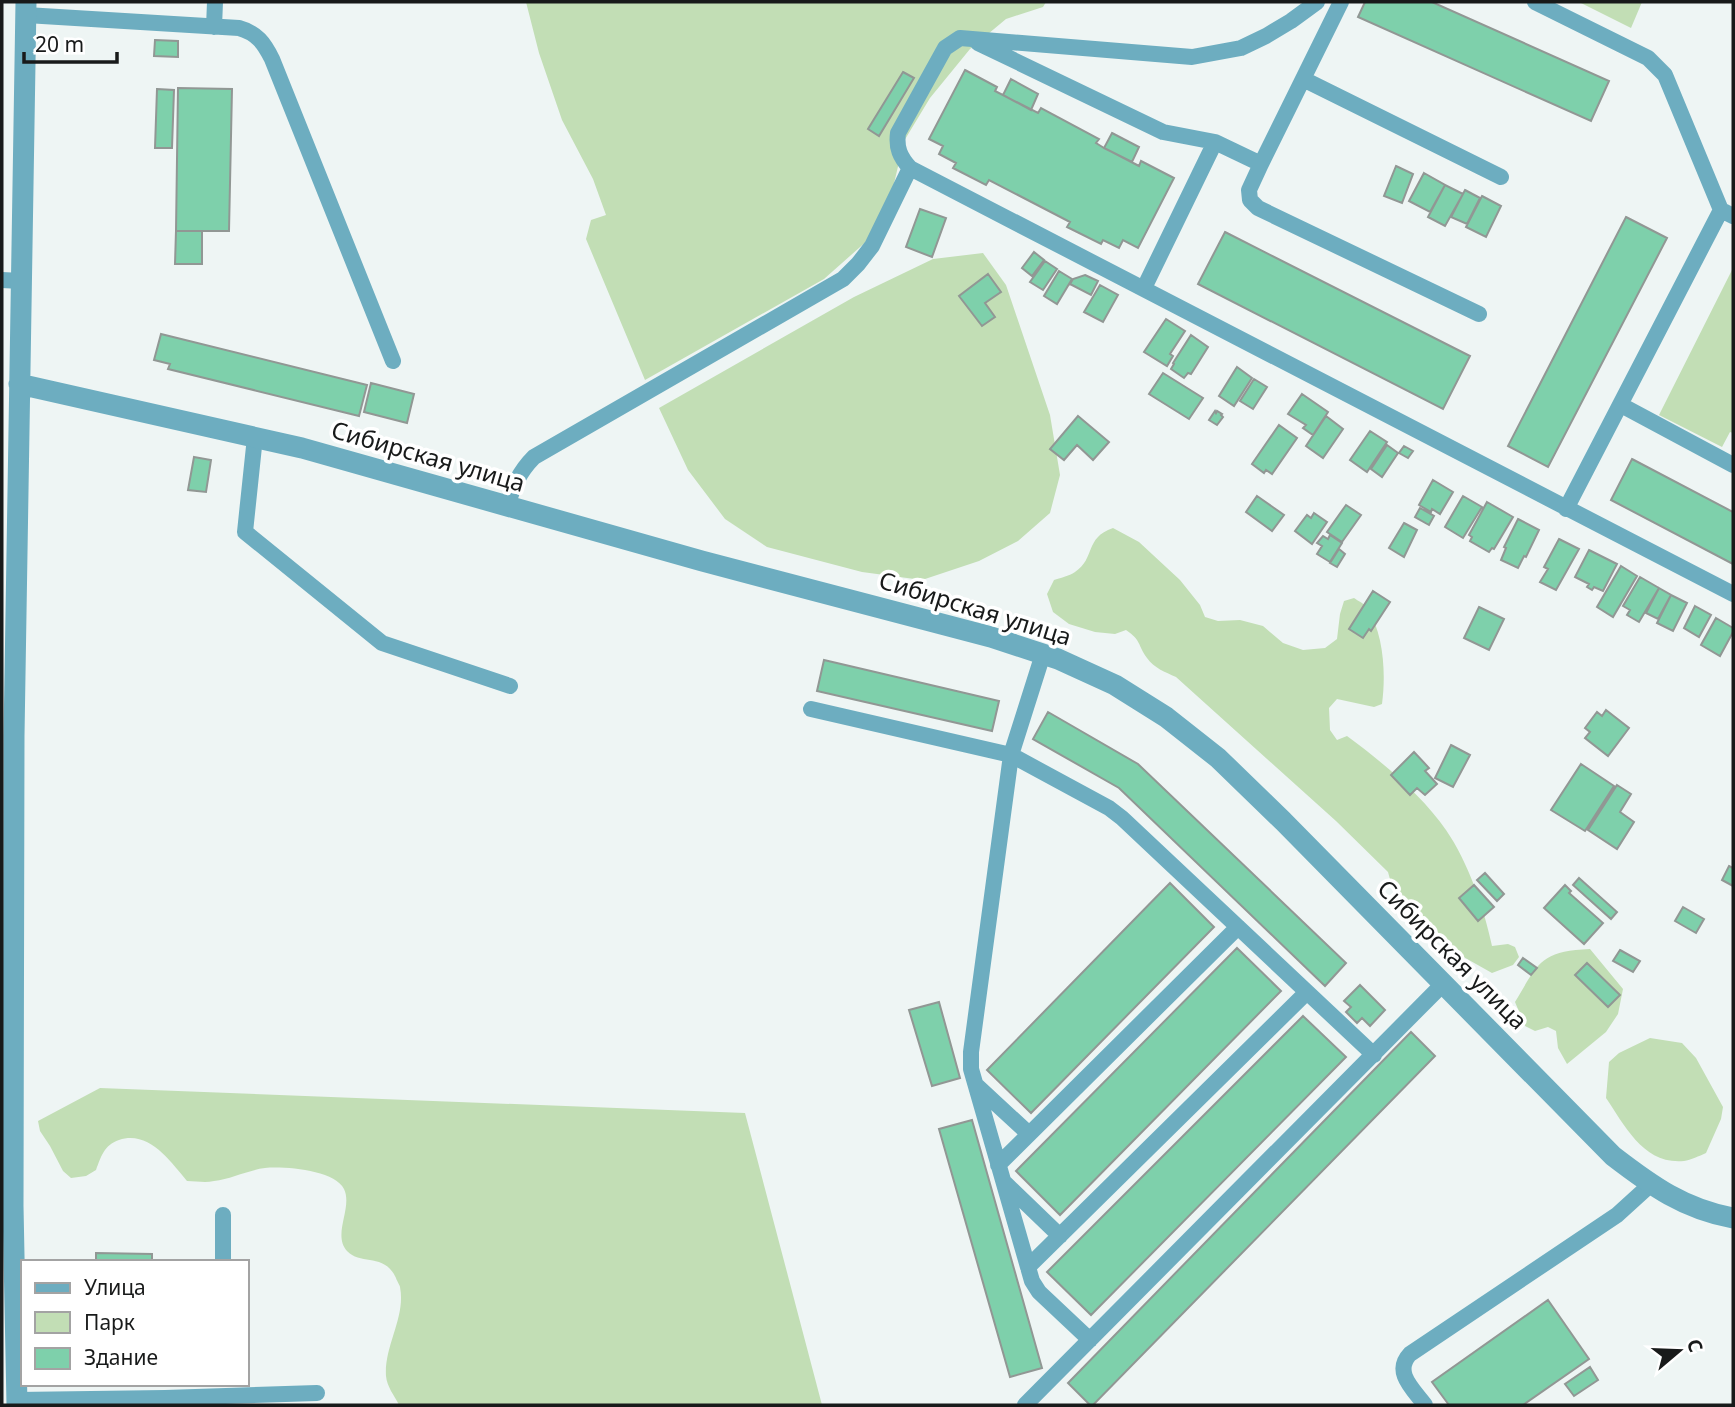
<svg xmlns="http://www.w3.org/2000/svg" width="1735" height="1407" viewBox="0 0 1735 1407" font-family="'Noto Sans',sans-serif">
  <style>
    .green { fill: #c2deb5 }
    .building { fill: #7ed0ab; stroke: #919794; stroke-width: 2 }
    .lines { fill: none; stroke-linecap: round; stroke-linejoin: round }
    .lane { stroke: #6dadc0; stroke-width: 16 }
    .street { stroke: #6dadc0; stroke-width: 21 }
    .labels { text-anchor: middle; stroke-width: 7; stroke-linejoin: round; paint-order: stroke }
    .street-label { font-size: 24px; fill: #181a1a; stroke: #fff }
  </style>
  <rect width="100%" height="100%" fill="#eef5f4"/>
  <path class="green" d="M526,2h520l-3,5 -37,12 -36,30 -40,49 -26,43 -12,51 -24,48 -44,39 -179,101 -59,-141 5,-19 15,-5 -13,-36 -31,-59 -23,-67z
    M1579,2h63l-11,26z
    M983,253l23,32 44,130 10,60 -10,38 -32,28 -39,20 -57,19 -60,-8 -95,-25 -42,-28 -37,-49 -29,-62 195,-111 79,-38z
    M1733,268v165l-3,-1 -8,15 -63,-32z
    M1113,528l26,14 41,38 20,25 5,12 13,4 22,-1 23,6 20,17 20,7 22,-2 12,-9 3,-25 4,-13 10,-3c4,3 10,5 13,10 17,26 19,66 15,96l-8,3 -37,-8 -8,9 1,22 7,10 10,-4c34,25 75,59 99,94 22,32 38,78 46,116l16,-2 7,3 4,10 -6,8 -21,8 -32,-18 -45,-46 -24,-26 -3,-11 -52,-51 -160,-144c-11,-5 -22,-9 -29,-19 -10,-14 -5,-17 -21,-28l-11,4 -20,-2 -26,-8 -16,-12 -6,-18 7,-14c6,-2 15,-4 21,-8 21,-14 9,-34 38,-44z
    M1590,949l33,40 -5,25 -12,18 -39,32 -9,-16 -2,-17 -8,-4 -13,4 -10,-5 -10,-24c24,-40 26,-51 75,-53z
    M1650,1038l32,5 14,15 27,49 -2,12 -15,34c-7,3 -15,7 -22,8 -40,4 -59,-35 -78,-63l3,-36 10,-9z
    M100,1088l645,25 77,292h-423c-5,-10 -12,-18 -13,-29 -2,-30 20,-59 14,-89 0,-1 -4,-8 -4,-9 -12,-26 -35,-12 -49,-27 -15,-17 6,-43 -3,-62 -9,-19 -60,-23 -79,-21 -17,2 -34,11 -51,13 -9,2 -18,0 -27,0 -17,-20 -38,-51 -68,-41 -15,5 -18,17 -23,30l-10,6 -15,2 -8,-7 -13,-25 -10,-15 -2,-10z"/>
  <path class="building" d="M1365,2h67l177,79 -18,40 -233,-104z
    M155,40l23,1v16l-24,-1z
    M965,70l32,17 -2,4 43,22 3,-5 58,31 -3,4 8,5 35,18 2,-5 33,17 -36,70 -15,-8 -4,8 -16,-8 -2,4 -34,-17 3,-5 -81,-42 -3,5 -33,-17 3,-5 -17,-9 4,-8 -14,-7z
    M903,72l11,6 -35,58 -11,-7z
    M1011,79l27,15 -7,16 -28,-15z
    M178,88l54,1 -3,142h-53z
    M157,89l17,1 -2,58h-17z
    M1112,133l27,14 -7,15 -28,-14z
    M1396,166l17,8 -11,29 -18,-7z
    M1424,173l21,12 -15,27 -21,-11z
    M1445,185l18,9 -18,32 -17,-9z
    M1465,190l15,8 -13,26 -16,-7z
    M1482,196l19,10 -15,31 -20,-10z
    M920,209l26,9 -14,39 -26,-10z
    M1626,217l41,21 -119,229 -40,-21z
    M176,231h26v33h-27z
    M1225,232l245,124 -27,53 -245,-125z
    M1034,252l10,8 -12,16 -10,-8z
    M1045,261l12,8 -14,21 -13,-8z
    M1059,271l13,8 -15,25 -13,-8z
    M988,274l13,18 -16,11 10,14 -13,9 -23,-30z
    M1085,275l13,6 -7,14 -21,-11 3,-5z
    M1100,285l18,10 -15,27 -19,-10z
    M1166,319l19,12 -15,23 3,2 -6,10 -23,-14z
    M161,334l206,51 -8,31 -191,-47 2,-5 -16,-4z
    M1191,335l17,12 -17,27 -3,-1 -4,5 -13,-9 3,-5 -1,-1z
    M1237,367l15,11 -18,28 -15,-10z
    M1163,373l40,25 -14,21 -40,-25z
    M1254,379l13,8 -14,22 -13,-8z
    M371,383l43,11 -7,29 -43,-11z
    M1302,394l26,18 -15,23 -10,-7 3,-3 -18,-11z
    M1215,411l1,2 1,-2 5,3 -1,1 2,2 -6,8 -8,-5z
    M1078,416l31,26 -16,18 -16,-15 -13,15 -14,-11z
    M1326,416l17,13 -20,29 -17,-12z
    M1279,425l18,13 -25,36 -6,-4 -2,3 -12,-9z
    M1370,431l17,11 -20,30 -17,-12z
    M1387,445l11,8 -16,24 -11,-8z
    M1404,446l9,5 -5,7 -9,-5z
    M194,457l17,3 -5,32 -18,-2z
    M1632,459l101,53v52l-122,-64z
    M1433,480l20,12 -13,22 -8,-5 -1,3 -12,-7z
    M1257,496l27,19 -12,16 -26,-19z
    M1463,496l19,11 -19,31 -18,-11z
    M1487,502l26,15 -19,32 -2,-1 -3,4 -19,-11 2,-4 -3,-2z
    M1346,505l15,10 -19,27 -15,-10z
    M1420,508l14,8 -5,9 -14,-8z
    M1314,513l13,9 -15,22 -17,-13 12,-16 4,3z
    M1518,519l21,11 -13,27 -2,-1 -6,12 -17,-8 5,-12 -2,-1z
    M1404,523l13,7 -13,27 -15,-9z
    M1330,535l12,8 -12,19 -13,-8 5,-8 -5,-3 6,-7 5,3z
    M1559,539l20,10 -23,41 -16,-8 8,-13 -4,-2z
    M1339,549l6,5 -8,13 -7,-4z
    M1589,550l28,14 -14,27 -9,-4 -2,3 -5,-3 2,-3 -14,-7z
    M1621,566l16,10 -24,41 -16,-10z
    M1640,577l19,11 -20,34 -12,-7 3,-5 -7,-4z
    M1659,588l12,7 -13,24 -12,-6z
    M1373,591l17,11 -19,29 -2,-2 -6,9 -14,-9z
    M1671,595l16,8 -14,28 -16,-8z
    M1695,606l16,9 -12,22 -15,-9z
    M1479,607l25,12 -15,31 -25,-12z
    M1716,618l17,10v4l-13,24 -19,-11z
    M824,660l175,41 -7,30 -175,-40z
    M1606,710l23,18 -21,28 -23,-18 5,-6 -5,-4 12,-16 5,4z
    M1048,712l90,52 208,199 -21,23 -206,-198 -86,-49z
    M1451,745l19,10 -17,32 -18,-9z
    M1414,752l15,16 -4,3 12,13 -12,11 -8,-7 -7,7 -19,-20z
    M1581,764l33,22 -29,45 -34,-21z
    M1617,785l14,9 -11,18 14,10 -17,27 -29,-19z
    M1729,866l4,2v18l-11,-6z
    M1485,873l19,21 -7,7 -20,-21z
    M1579,878l38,34 -6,7 -38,-34z
    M1170,883l44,44 -183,186 -44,-43z
    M1474,885l20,22 -16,14 -19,-23z
    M1565,885l6,6 -2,2 34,30 -19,21 -40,-36z
    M1683,907l21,12 -8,14 -21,-12z
    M1237,948l44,43 -221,224 -44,-44z
    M1620,950l20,11 -7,11 -20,-11z
    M1523,958l14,10 -6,7 -13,-10z
    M1587,963l33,32 -12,12 -33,-32z
    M1360,985l25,25 -15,16 -8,-8 -5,5 -11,-11 5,-5 -7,-6z
    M939,1002l21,76 -28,8 -23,-76z
    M1303,1016l43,41 -255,258 -44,-43z
    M1411,1032l24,24 -342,349h-3l-22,-22z
    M972,1120l70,248 -32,9 -71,-248z
    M96,1253l56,1v8h-56z
    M1548,1300l41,59 -66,46h-74l-17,-23z
    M1590,1367l8,13 -24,16 -9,-12z"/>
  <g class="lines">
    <path class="lane" d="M1341,2l-80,162 -12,26 1,10 8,8 221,106
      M1535,2l113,56 17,17 56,135 12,6
      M26,15l213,13c18,5 25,15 33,31l121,302
      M214,27l1,-25
      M978,43l185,89 52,10 46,22
      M1303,79l198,98
      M910,168c-10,-11 -14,-20 -12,-35l47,-85 15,-10 232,19 49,-9 25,-12 25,-15 26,-19
      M2,280l19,1
      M1144,288l71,-146
      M1621,405l112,60
      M255,437l-10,95 137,111 128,43
      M507,506c6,-19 12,-34 27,-49l309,-178 15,-15 14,-18 38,-78 823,426
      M1566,509l155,-299
      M1043,654l-32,101 -40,297v17l61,212 7,11 51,48
      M811,709l200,46 98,53 13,10 252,237
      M977,1086l52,48
      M998,1165l240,-238
      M1004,1182l56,54
      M223,1262v-47
      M1028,1267l279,-275
      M17,1400l148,-2 152,-5
      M1025,1405l418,-421
      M1425,1405c-12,-16 -32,-33 -15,-51l207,-139 33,-30"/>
    <path class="street" d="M19,384l283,64 400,113 289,76 67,22 57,26 51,32 52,41 65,63 330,335c39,30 71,53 120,62
      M17,1405l-4,-199 1,-470 12,-734"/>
  </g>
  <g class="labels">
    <g class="street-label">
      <text transform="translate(428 457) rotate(16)" y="8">Сибирская улица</text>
      <text transform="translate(975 609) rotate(17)" y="8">Сибирская улица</text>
      <text transform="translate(1452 955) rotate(45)" y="8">Сибирская улица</text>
    </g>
  </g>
  <rect width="1735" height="1407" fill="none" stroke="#181a1a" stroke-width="7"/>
  <rect x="21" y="1260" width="228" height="126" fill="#ffffff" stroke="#a3a3a3" stroke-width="2"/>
  <rect x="35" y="1283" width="35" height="10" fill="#6dadc0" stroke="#a3a3a3" stroke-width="2"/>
  <text x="84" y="1295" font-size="21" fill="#181a1a">Улица</text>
  <rect x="35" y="1312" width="35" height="21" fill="#c2deb5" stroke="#a3a3a3" stroke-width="2"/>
  <text x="84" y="1330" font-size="21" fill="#181a1a">Парк</text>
  <rect x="35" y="1348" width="35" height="21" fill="#7ed0ab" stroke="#a3a3a3" stroke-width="2"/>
  <text x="84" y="1365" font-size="21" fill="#181a1a">Здание</text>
  <g transform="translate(1679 1351) rotate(71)" stroke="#ffffff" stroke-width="5" paint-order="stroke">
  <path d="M0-5L12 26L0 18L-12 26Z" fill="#181a1a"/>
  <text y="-10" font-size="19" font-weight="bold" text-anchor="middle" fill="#181a1a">С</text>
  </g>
  <path d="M24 52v10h93v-10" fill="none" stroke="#181a1a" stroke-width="3.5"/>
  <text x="35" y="52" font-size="21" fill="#181a1a" stroke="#ffffff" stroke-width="5" paint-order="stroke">20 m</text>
</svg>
